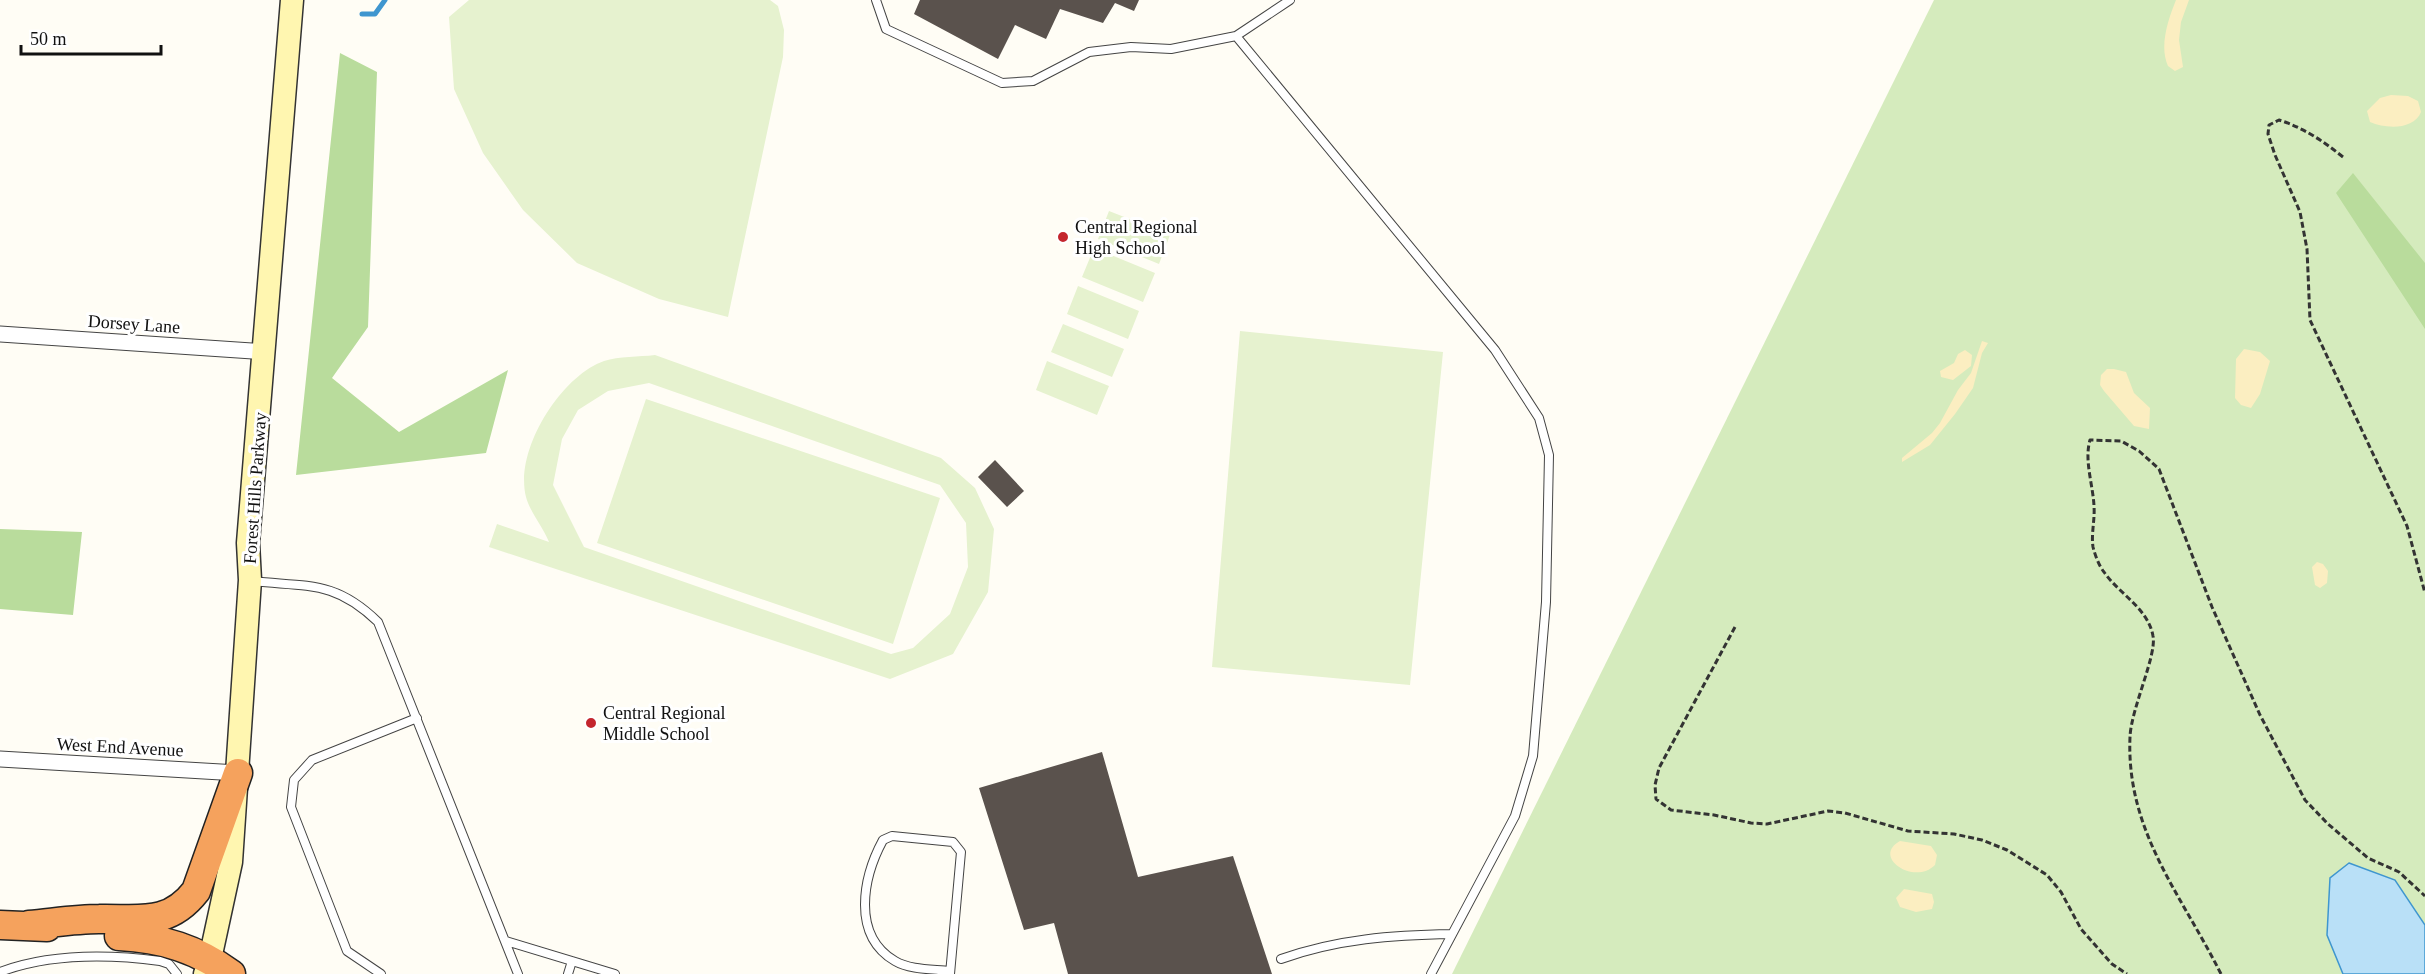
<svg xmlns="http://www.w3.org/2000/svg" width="2425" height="974" viewBox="0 0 2425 974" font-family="'Times New Roman',serif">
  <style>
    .green { fill: #d5ebbd }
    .forest { fill: #b9dc9c }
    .sand { fill: #fbeec1 }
    .pitch { fill: #e6f2cf; fill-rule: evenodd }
    .water { fill: #b9e0f7; stroke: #3f96cf; stroke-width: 1.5 }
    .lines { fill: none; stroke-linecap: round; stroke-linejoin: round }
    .stream { stroke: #3f96cf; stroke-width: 5 }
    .building { fill: #5a524d }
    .lane-casing { stroke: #444; stroke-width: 10 }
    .street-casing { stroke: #444; stroke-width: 17 }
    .secondary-casing { stroke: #333; stroke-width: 25 }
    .highway-casing { stroke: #222; stroke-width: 31 }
    .path { stroke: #333; stroke-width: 3; stroke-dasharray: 6 3; stroke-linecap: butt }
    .lane { stroke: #fff; stroke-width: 8 }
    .street { stroke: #fff; stroke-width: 15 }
    .secondary { stroke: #fff6b0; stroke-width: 22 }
    .highway { stroke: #f5a25d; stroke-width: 28 }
    .poi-dot { fill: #c4262e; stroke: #fff; stroke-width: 2 }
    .labels { text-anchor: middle; stroke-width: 6; stroke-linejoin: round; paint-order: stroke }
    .poi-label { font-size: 18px; fill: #111; stroke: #fff; text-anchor: start }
    .street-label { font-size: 18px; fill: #111; stroke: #fff }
  </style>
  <rect width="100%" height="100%" fill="#fffdf5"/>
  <path class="green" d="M1934,0h491v974h-973z"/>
  <path class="forest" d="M340,53l37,19 -9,255 -36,51 67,54 109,-62 -22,83 -190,22z
    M2353,173l72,90v66l-89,-136z
    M0,529l82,3 -9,83 -73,-6z"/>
  <path class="sand" d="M2176,0h13l-8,22 -2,18 4,27 -8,4 -7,-5c-9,-20 0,-46 8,-66z
    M2391,95l17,1 10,5 3,11c-7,18 -35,17 -51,10l-3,-11 13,-13z
    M1982,341l6,2 -6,10 -9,35 -18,26 -25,31 -28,17v-4l30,-25 8,-10 18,-33 13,-17z
    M2244,349l16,3 10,9 -10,33 -9,14 -10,-3 -6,-7 1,-39z
    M1965,350l7,5 -1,11 -18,14 -12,-3 -1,-6 14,-8 4,-9z
    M2114,369l12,3 8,21 16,15 -1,21 -15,-3 -30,-35 -4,-6 1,-10 6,-6z
    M2317,562l6,2 5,7 -1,12 -7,5 -5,-3 -3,-18z
    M1900,841l31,5 6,9 -2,10c-21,21 -64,-8 -35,-24z
    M1904,889l28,5 2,8 -2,7 -16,3 -16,-5 -4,-9z"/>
  <path class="pitch" d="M469,0h301l8,6 6,24 -1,27 -55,260 -69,-18 -82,-36 -54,-53 -40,-57 -29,-64 -5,-72z
    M1109,211l61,24 -11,29 -61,-25z
    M1094,248l61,25 -12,29 -61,-25z
    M1078,286l61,25 -11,28 -61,-25z
    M1063,324l61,25 -12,28 -61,-25z
    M1240,331l203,21 -33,333 -198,-18z
    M655,355l286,103 34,30 19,41 -6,63 -35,62 -63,25 -401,-132 8,-23 52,18c-6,-15 -19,-30 -23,-45 -12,-47 35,-121 78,-136 15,-5 35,-4 51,-6zM649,383l291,102 26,38 2,44 -18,47 -37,34 -22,6 -307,-107 -31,-62 9,-46 16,-29 30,-19z
    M1047,361l62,25 -12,29 -61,-25z
    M646,399l294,99 -47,146 -296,-101z"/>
  <path class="water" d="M2349,863l46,17 30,45v49h-82l-16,-39 3,-57z"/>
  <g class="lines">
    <path class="stream" d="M362,14h13l10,-14"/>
  </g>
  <path class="building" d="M920,0h219l-5,11 -19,-8 -12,20 -43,-14 -14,30 -31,-14 -17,34 -84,-45z
    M995,460l29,31 -17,16 -29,-30z
    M1102,752l36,125 95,-21 39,118h-204l-14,-51 -30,7 -45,-142z"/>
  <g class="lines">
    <g class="lane-casing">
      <path id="lane" d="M876,0l10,29 116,54 31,-2 56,-29 42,-5 40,2 65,-13 54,-36
        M1236,36l259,314 44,68 10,37 -3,147 -13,154 -18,60 -84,158
        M251,581c57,6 84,-1 127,41l140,352
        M506,941l109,33
        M1281,959c56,-20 112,-24 171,-25
        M0,972c51,-19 107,-18 160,-11l9,3 8,10
        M381,974l-34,-23 -56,-144 3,-27 18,-20 105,-42
        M568,974l4,-13
        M950,974l11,-122 -8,-10 -61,-6 -9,4c-20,37 -32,95 12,121 15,9 38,8 55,10"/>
    </g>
    <g class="street-casing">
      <path id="street" d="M0,334l266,18
        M0,759l238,14"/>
    </g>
    <g class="secondary-casing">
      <path id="secondary" d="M205,974l5,-15 21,-97 19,-282 -2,-37 44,-543"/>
    </g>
    <g class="highway-casing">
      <path id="highway" d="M0,925l47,2
        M29,925c23,-2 47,-6 70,-6 40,-1 69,8 97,-28l42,-118
        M119,936c43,2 78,13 112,38"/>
    </g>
    <path class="path" d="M2343,157c-20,-16 -39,-29 -64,-37l-10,5 -1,9 7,21 25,57 7,37 3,71 97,206 18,67
      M1735,627l-76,141 -4,17 1,14 15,11 43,5 37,8 16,1 61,-13 17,2 63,18 46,3 28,6 25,10 40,25 14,17 20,37 31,35 15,10
      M2221,974c-40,-80 -95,-143 -91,-237 1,-28 27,-82 23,-101 -5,-28 -34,-42 -49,-64 -5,-6 -9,-17 -11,-25 -2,-13 2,-27 1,-41 -1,-21 -10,-46 -4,-66l31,1 18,10 20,18 53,138 48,108 45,85 23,24 40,34 31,14 26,24"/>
    <use href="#lane" class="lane"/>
    <use href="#street" class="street"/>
    <use href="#secondary" class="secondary"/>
    <use href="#highway" class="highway"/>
  </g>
  <g class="poi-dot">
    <circle cx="1063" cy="237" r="6"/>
    <circle cx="591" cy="723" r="6"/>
  </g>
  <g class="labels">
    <g class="poi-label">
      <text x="1075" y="233">Central Regional<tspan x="1075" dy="21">High School</tspan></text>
      <text x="603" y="719">Central Regional<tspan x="603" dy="21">Middle School</tspan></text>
    </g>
    <g class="street-label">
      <text transform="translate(134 324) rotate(4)" y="6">Dorsey Lane</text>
      <text transform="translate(255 488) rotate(-86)" y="6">Forest Hills Parkway</text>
      <text transform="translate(120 747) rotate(3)" y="6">West End Avenue</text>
    </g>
  </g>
  <path d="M21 45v9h140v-9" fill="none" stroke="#111111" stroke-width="3"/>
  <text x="30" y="45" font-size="18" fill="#111111" stroke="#ffffff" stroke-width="4.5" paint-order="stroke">50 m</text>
</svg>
